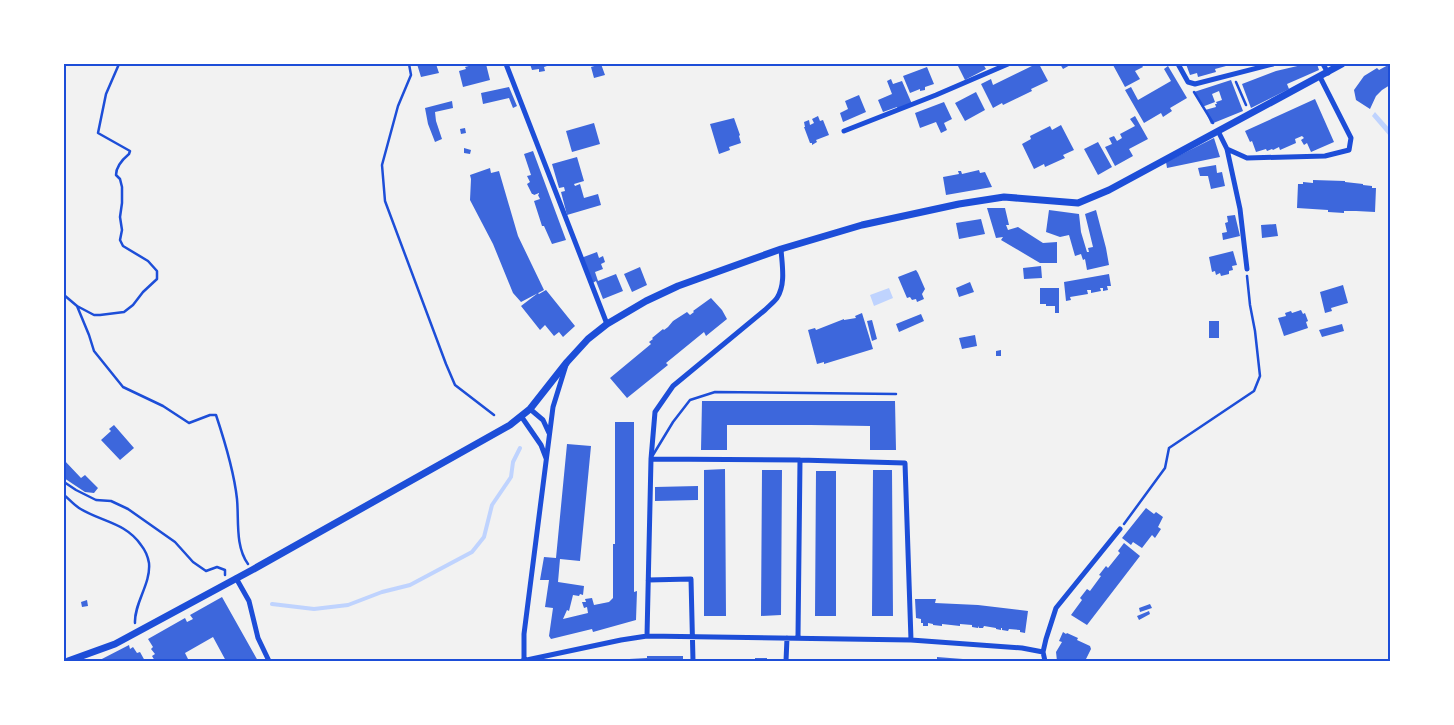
<svg xmlns="http://www.w3.org/2000/svg" width="1454" height="725" viewBox="0 0 1454 725" font-family="Montserrat,sans-serif">
  <style>
    .water { fill: #bfd3fe }
    .lines { fill: none; stroke-linecap: round; stroke-linejoin: round }
    .stream { stroke: #bfd3fe; stroke-width: 4 }
    .building { fill: #3d67dc }
    .path { stroke: #1d4ed8; stroke-width: 2.5 }
    .service { stroke: #1d4ed8; stroke-width: 2.5 }
    .minor { stroke: #1d4ed8; stroke-width: 5 }
    .tertiary { stroke: #1d4ed8; stroke-width: 7 }
    .neatline { fill: none; stroke: #1d4ed8; stroke-width: 2 }
  </style>
  <rect width="100%" height="100%" fill="#f2f2f2"/>
  <path class="water" d="M1375,112l15,17v8l-18,-21z
    M889,288l4,10 -19,8 -4,-11z"/>
  <g class="lines">
    <path class="stream" d="M272,604l42,5 34,-4 34,-13 28,-7 62,-33 12,-15 8,-32 19,-28 2,-15 7,-14"/>
  </g>
  <path class="building" d="M417,64h19l3,9 -18,4z
    M476,64l1,2 9,-2 4,16 -27,7 -4,-16 7,-2 -1,-2z
    M530,64h16l1,2 -3,1 1,4 -6,1v-3l-7,1z
    M601,64l4,11 -11,3 -3,-11z
    M957,64h26l3,5 -21,11z
    M1036,64h3l9,17 -17,8 1,2 -29,14 -1,-2 -9,5 -12,-24 10,-5 2,6z
    M1060,64h12l-9,5z
    M1115,64h26l2,3 -8,4 5,8 -15,8 -12,-22z
    M1186,64h39l1,2 -11,3 1,3 -18,5 -1,-4 -7,2z
    M1306,64h11l2,6 -32,14 2,5 -38,19 -9,-24 34,-13z
    M1390,64v21l-8,5 -6,6 -6,13 -14,-9 -2,-10 10,-14 13,-8 2,2z
    M1168,66l19,32 -17,10 2,3 -9,6 -2,-4 -17,10 -19,-33 6,-3 7,13 33,-19 -7,-12z
    M927,67l7,17 -9,3v3l-5,1v-2l-10,4 -7,-17z
    M891,79l2,5 9,-3 10,23 -14,6 -1,-3 -14,5 -5,-12 14,-6 -5,-13z
    M1231,80l12,31 -32,13 -6,-14 11,-3 -1,-3h2l-1,-2 6,-2 -3,-9 -7,3 3,8 -13,5 -8,-15z
    M509,87l8,19 -4,2 -4,-10 -26,6 -2,-11z
    M976,92l9,18 -20,11 -10,-18z
    M859,95l7,17 -23,10 -3,-9 8,-4 -3,-8z
    M1315,99l19,43 -23,10 -4,-9 -3,2 -3,-5 3,-2 -2,-2 -7,3 1,4 -16,7 -1,-3 -6,3 -1,-1 -5,2 -1,-2 -10,3 -4,-11 -2,1 -5,-11z
    M452,101l1,7 -18,4 1,9 6,18 -7,3 -7,-18 -3,-16z
    M944,102l8,17 -8,4 3,7 -6,3 -5,-11 -16,6 -5,-15z
    M818,116l2,5 3,-1 6,15 -13,5 1,2 -5,3v-2h-2l-6,-16h1l-1,-5 5,-2 1,5 4,-2 -2,-4z
    M1135,116l13,23 -19,10 4,7 -18,10 -10,-19 7,-3 -3,-6 5,-2 3,5 5,-3 -2,-4 15,-8 -5,-7z
    M734,118l6,17 -1,1 2,7 -12,4 1,3 -11,4 -9,-30z
    M594,123l6,21 -28,8 -6,-21z
    M1061,125l13,25 -11,5 2,3 -20,9 -1,-3 -10,5 -12,-25 9,-5 -1,-3 20,-10 2,4z
    M465,128l1,5 -5,1 -1,-5z
    M1214,138l6,19 -53,11 -1,-6z
    M1098,142l14,25 -14,8 -14,-26z
    M464,148l7,2 -1,4 -6,-1z
    M533,151l33,89 -14,4 -8,-18h-2l-8,-25 6,-2 -2,-4 1,-1v-1l-5,2 -1,-1h-1l-5,-10 3,-2 -3,-6 4,-1 -7,-21z
    M577,157l7,24 -10,3 1,2 5,-2 4,14 14,-4 3,11 -34,10 -6,-23 4,-1 -1,-4 -5,1 -7,-24z
    M1216,165l1,8 5,-1 3,14 -14,3 -3,-13h-8l-2,-8z
    M490,168l1,5 8,-2 19,65 26,54 -23,12 -8,-9 -20,-49 -23,-44 1,-21 -1,-4z
    M979,170l1,3 5,-1 7,15 -46,8 -3,-18 16,-3 -1,-3h3l1,3z
    M1313,180l32,1v1l18,2v1l9,1v2h4l-1,24 -19,-1h-12v2l-16,-1v-2l-31,-2 1,-24h5v-2l10,1z
    M987,208h18l4,17h-3l2,5 10,-3 25,16 14,-1v21h-17l-39,-23 2,-3 -7,1z
    M1049,210l30,4 2,18 6,20h2l-1,-4 5,-1 -8,-33 11,-4 10,38 3,17 -22,5 -2,-11 -2,1 -2,-6 -6,2 -6,-21 -9,2 -14,-5z
    M1235,215l5,21 -17,4 -1,-7 5,-1 -2,-9 3,-1 -1,-6z
    M981,219l4,15 -26,5 -3,-16z
    M1276,224l2,12 -16,2 -1,-13z
    M1233,251l4,14 -5,1 1,4 -4,1v3l-8,2 -1,-3 -4,2 -1,-4 -3,1 -3,-15z
    M597,252l2,6 4,-2 2,6 -4,2 2,5 -8,3 3,9 18,-7 7,17 -20,8 -7,-18 -5,3 -10,-26z
    M1041,266l1,12 -18,1 -1,-11z
    M640,267l7,18 -15,7 -8,-18z
    M916,270l2,3 7,16 -3,5 2,5 -7,3 -1,-3 -4,1 -2,-3 -3,1 -9,-21z
    M1109,274l2,12h-4l1,4 -5,1v-3h-3l1,3 -10,2v-3h-4l1,4 -18,3 1,3 -5,1 -2,-19z
    M970,282l4,10 -15,5 -3,-9z
    M1343,285l5,18 -17,5 1,3 -7,2 -5,-21z
    M1040,288h19v25h-4v-7h-9v-2h-6z
    M546,290l29,36 -12,11 -4,-5 -5,4 -9,-11 -5,5 -19,-24 17,-13 1,1z
    M711,298l11,12 5,9 -21,17 -2,-4 -38,31 2,2 -41,33 -17,-20 41,-34 -2,-2 4,-3 -1,-1 11,-9 1,1 4,-3 5,-6 14,-9 3,3 4,-3 -1,-1z
    M1301,310l2,4 2,-1 3,8 -2,1 2,6 -24,8 -6,-18 8,-2 -1,-3 6,-2 1,2z
    M862,313l11,36 -49,15v-2l-7,2 -9,-34 7,-2 1,2 28,-11v1l12,-2 -1,-2z
    M921,314l3,7 -25,11 -3,-8z
    M872,320l5,19 -5,2 -5,-20z
    M1209,321h10v17h-10z
    M1342,324l2,7 -22,6 -3,-7z
    M975,335l2,11 -15,3 -3,-11z
    M1001,350v6h-5v-5z
    M702,401h193l1,49h-26v-24l-59,-1h-84v25h-26z
    M615,422h19v170l3,-1 -1,29 -43,12 -1,-3 -41,10 -2,-3 4,-28 -8,-1 4,-27h-9l4,-23 12,1 11,-114 24,2 -11,115 -20,-2 -2,23 26,4 -1,9 -3,-1 -1,2 -6,-1 -4,16 -2,-1 -4,9 25,-6 -1,-6 -3,1 -2,-6h4l-1,-3 7,-1 2,7 15,-3 4,-4v-54h2z
    M114,425l20,23 -14,12 -19,-20 10,-9 -2,-2z
    M64,460l17,18 4,-3 13,13 -4,5 -9,-1 -21,-14z
    M725,469l1,147h-22v-146z
    M762,470h20l-1,145 -20,1z
    M873,470h19l1,146h-21z
    M816,471h20v145h-21z
    M698,486v14l-43,1v-14z
    M1146,508l8,6 2,-2 7,5 -5,10 3,2 -6,9 -3,-3 -10,13 -9,-6 -2,3 -9,-7z
    M1124,543l16,13 -53,69 -16,-10 11,-15 -2,-2 7,-9 3,2 11,-15 -2,-1 7,-9 2,2 12,-15 -2,-2z
    M222,597l36,64h-32l-13,-24 -28,16 4,8h-34l-3,-5 3,-2 -4,-5 2,-2 -5,-8 37,-21 2,4 6,-3 -3,-4z
    M915,599h21l-1,4 43,2 50,6 -3,22 -5,-1v-2l-11,-1 -1,2 -6,-1v-2h-1v2l-5,-1v-1l-12,-2 -1,2h-4v-2l-1,2 -6,-1v-2l-12,-1v2l-18,-2v2l-9,-1v-1l-5,-1v3h-5v-3h-2v-4l-5,-1z
    M87,600l1,6 -6,1 -1,-5z
    M1150,604l2,4 -12,4 -1,-4z
    M1149,611l1,3 -11,6 -2,-4z
    M1063,632l3,2 1,-1 11,5 -1,2 13,6 1,3 -6,12h-28l-1,-9 6,-10 -3,-1z
    M129,645l1,4 3,-2 4,6 3,-1 5,9h-47z
    M647,656h36v5h-61l7,-2 18,-1z
    M937,657l39,3v1h-39z
    M755,658h12v3h-12z"/>
  <g class="lines">
    <path class="path" d="M409,64l2,11 -13,31 -16,59 3,36 61,163 9,21 39,30
      M1236,82l10,23
      M1194,92l19,31
      M64,295l13,11 12,29 5,16 29,36 40,19 26,17 21,-8h6c9,27 18,56 21,84 2,21 -2,47 11,65
      M77,306l17,9h6l24,-3 9,-7 10,-13 14,-13v-8l-9,-10 -25,-15 -3,-6 2,-10 -2,-13 2,-14v-16l-2,-8 -4,-4c0,-8 7,-16 13,-21l1,-3 -32,-18 8,-39 13,-30
      M64,482l12,8 20,10 15,1 17,8 47,33 18,20 13,9 11,-4 8,3v5
      M64,495c5,4 9,9 15,13 22,14 46,14 62,37 4,5 7,12 8,18 2,21 -15,40 -14,60
      M1124,524l41,-56 4,-20 85,-57 6,-15 -5,-45 -5,-26 -3,-29"/>
    <path class="service" d="M653,455l20,-33 17,-22 25,-8 181,2"/>
    <path class="minor" d="M506,64l101,260
      M1178,64l10,18 7,2 78,-20
      M1323,64l5,9
      M844,131l92,-36 72,-31
      M1218,131l9,18 13,60 7,60
      M1227,149l20,9 78,-2 24,-6 2,-12 -31,-61
      M530,409l13,11 6,13
      M521,416l20,29 5,13
      M651,459l149,1 105,3 6,177
      M236,578l13,23 9,37 11,23
      M648,580l43,-1 2,82
      M647,636l4,-177 4,-47 18,-26 92,-76c4,-4 9,-8 12,-12 9,-14 5,-33 4,-49
      M798,637l2,-177
      M522,661l99,-21 26,-4 264,4 111,8 21,4
      M524,661v-27l29,-227 13,-42
      M786,661l1,-23
      M1045,661l-2,-9 3,-13 10,-31 64,-79"/>
    <path class="tertiary" d="M68,661l47,-17 137,-74 258,-145 20,-16 37,-47 21,-23 19,-15 39,-23 32,-15 103,-37 81,-24 97,-21 45,-7 74,6 31,-13 233,-126"/>
  </g>
  <rect width="1454" height="725" fill="none" stroke="#ffffff" stroke-width="130"/>
  <rect x="65" y="65" width="1324" height="595" class="neatline"/>
</svg>
